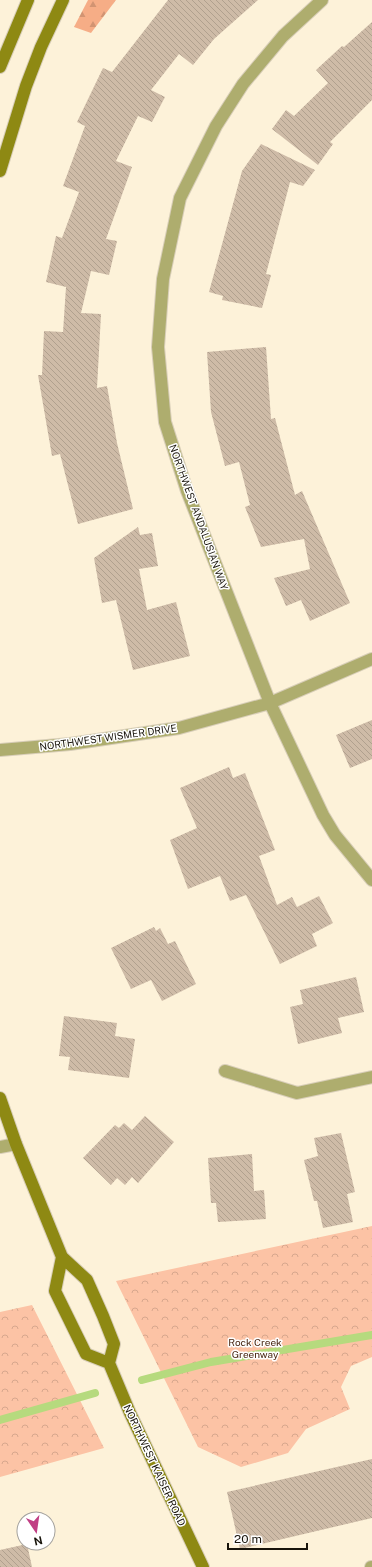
<svg xmlns="http://www.w3.org/2000/svg" width="372" height="1567" viewBox="0 0 372 1567" font-family="'Public Sans',sans-serif">
  <style>
    .forest { fill: url(#forest-firs) }
    .park { fill: url(#park-crowns) }
    .lines { fill: none; stroke-linecap: round; stroke-linejoin: round }
    .stream { stroke: #b6da7e; stroke-width: 8 }
    .building { fill: url(#building-back-hatch) }
    .minor-casing { stroke: #d8ceb8; stroke-width: 14 }
    .secondary-casing { stroke: #d8ceb8; stroke-width: 14 }
    .minor { stroke: #aead6e; stroke-width: 12 }
    .secondary { stroke: #8e8913; stroke-width: 12 }
    .labels { text-anchor: middle; stroke-width: 3; stroke-linejoin: round; paint-order: stroke }
    .street-label { font-size: 10px; fill: #18140b; stroke: #fff }
    .park-label { font-size: 10px; fill: #421f0a; stroke: #fff }
  </style>
  <defs>
    <pattern id="forest-firs" width="22" height="20" patternUnits="userSpaceOnUse"><rect width="22" height="20" fill="#f6ad86"/><path d="M5 1l3.5 6h-7zM16 11l3.5 6h-7z" fill="#d29472"/></pattern>
    <pattern id="park-crowns" width="20" height="18" patternUnits="userSpaceOnUse"><rect width="20" height="18" fill="#fcc3a5"/><path d="M2 6a3 3 0 1 1 6 0M12 15a3 3 0 1 1 6 0" fill="none" stroke="#d7a78d"/></pattern>
    <pattern id="building-back-hatch" width="6" height="6" patternUnits="userSpaceOnUse"><rect width="6" height="6" fill="#cebba7"/><path d="M-1 5l2 2M0 0l6 6M5-1l2 2" fill="none" stroke="#b0a08e"/></pattern>
  </defs>
  <rect width="100%" height="100%" fill="#fdf2d9"/>
  <path class="forest" d="M88,0h28l-25,33 -17,-6z"/>
  <path class="park" d="M372,1226v131l-21,9 -10,21 9,22 -44,20 -18,24 -47,14 -43,-20 -82,-166z
    M32,1305l72,143 -104,29v-165z"/>
  <g class="lines">
    <path class="stream" d="M142,1380l69,-18 161,-27
      M0,1420l95,-27"/>
  </g>
  <path class="building" d="M168,0h90l-44,39 -21,26 -14,-11 -28,36 14,7 -13,25 -14,-6 -22,45 16,6 -26,72 11,2 -8,34 -18,-4 -10,42 20,1 -4,74 10,-2 10,57 16,66 -55,15 -18,-70 -8,2 -14,-81h4l2,-44 19,1 3,-45 -20,-5 10,-46 6,2 17,-46 -16,-6 22,-60 -8,-4 26,-54 9,4z
    M372,22v78l-42,42 3,2 -15,21 -46,-36 14,-19 8,6 34,-33 -12,-13 26,-24 2,1z
    M261,144l54,26 -12,16 -13,-4 -24,92 5,1 -9,33 -40,-8 1,-4 -14,-4 33,-121z
    M266,347l5,72 4,-1 20,77 7,-4 48,112 -40,18 -9,-21 -15,6 -12,-28 36,-9 -6,-30 -43,8 -16,-40 5,-2 -11,-43 -14,4 -14,-54 -4,-60z
    M138,527l2,8 12,-2 6,33 -19,3 8,41 29,-8 14,54 -57,14 -17,-70 -14,3 -8,-45z
    M372,720v39l-22,9 -14,-33z
    M229,767l4,11 12,-5 30,77 -16,6 18,49 15,-8 5,10 22,-11 14,27 -21,11 5,12 -37,18 -34,-69 -16,6 -10,-25 -32,13 -18,-49 27,-12 -17,-40z
    M154,927l2,4 4,-3 8,16 7,-3 21,43 -34,17 -11,-21 -20,9 -20,-41z
    M356,977l8,35 -26,6 4,15 -44,11 -8,-37 13,-3 -3,-14z
    M64,1016l53,7 -2,13 20,3 -6,39 -61,-8 2,-13 -11,-1z
    M145,1116l29,26 -36,41 -6,-6 -7,8 -8,-7 -6,7 -28,-27 32,-33 4,3 5,-5 8,7z
    M341,1133l14,59 -8,2 6,28 -30,6 -6,-27h-3l-10,-41 14,-4 -4,-18z
    M252,1154l2,37 10,-1 2,29 -48,3 -2,-19h-5l-3,-45z
    M372,1459v59l-132,31 -13,-57z
    M27,1544l5,23h-32v-17z"/>
  <g class="lines">
    <g class="minor-casing">
      <path id="minor" d="M322,0l-39,36 -40,48 -27,42 -36,72 -17,81 -5,68 7,75 22,69 83,212 53,112 12,20 37,45
        M0,750l70,-6 109,-16 91,-25 102,-44
        M225,1071l72,22 75,-16
        M0,1147l16,-3
        M371,1567h1"/>
    </g>
    <g class="secondary-casing">
      <path id="secondary" d="M0,67l28,-67
        M0,171l26,-85 15,-39 22,-47
        M0,1098l16,46 46,113 25,23 16,36 11,28 -5,19 21,50 73,154
        M62,1257l-7,34 31,63 23,9"/>
    </g>
    <use href="#minor" class="minor"/>
    <use href="#secondary" class="secondary"/>
  </g>
  <g class="labels">
    <g class="street-label">
      <text transform="translate(199 517) rotate(70)" y="4">NORTHWEST ANDALUSIAN WAY</text>
      <text transform="translate(108 737) rotate(-8)" y="4">NORTHWEST WISMER DRIVE</text>
      <text transform="translate(155 1465) rotate(65)" y="4">NORTHWEST KAISER ROAD</text>
    </g>
    <g class="park-label">
      <text x="255" y="1346">Rock Creek<tspan x="255" dy="12">Greenway</tspan></text>
    </g>
  </g>
  <g transform="translate(36 1531) rotate(167)"><circle r="19" fill="#ffffff" stroke="#a3a19d"/>
  <path d="M0-3L7 15L0 10L-7 15Z" fill="#c13e84"/>
  <text y="-6" font-size="11" font-weight="bold" text-anchor="middle" fill="#18140b">N</text>
  </g>
  <path d="M228 1543v6h79v-6" fill="none" stroke="#18140b" stroke-width="2"/>
  <text x="234" y="1543" font-size="12" fill="#18140b" stroke="#ffffff" stroke-width="3" paint-order="stroke">20 m</text>
</svg>
